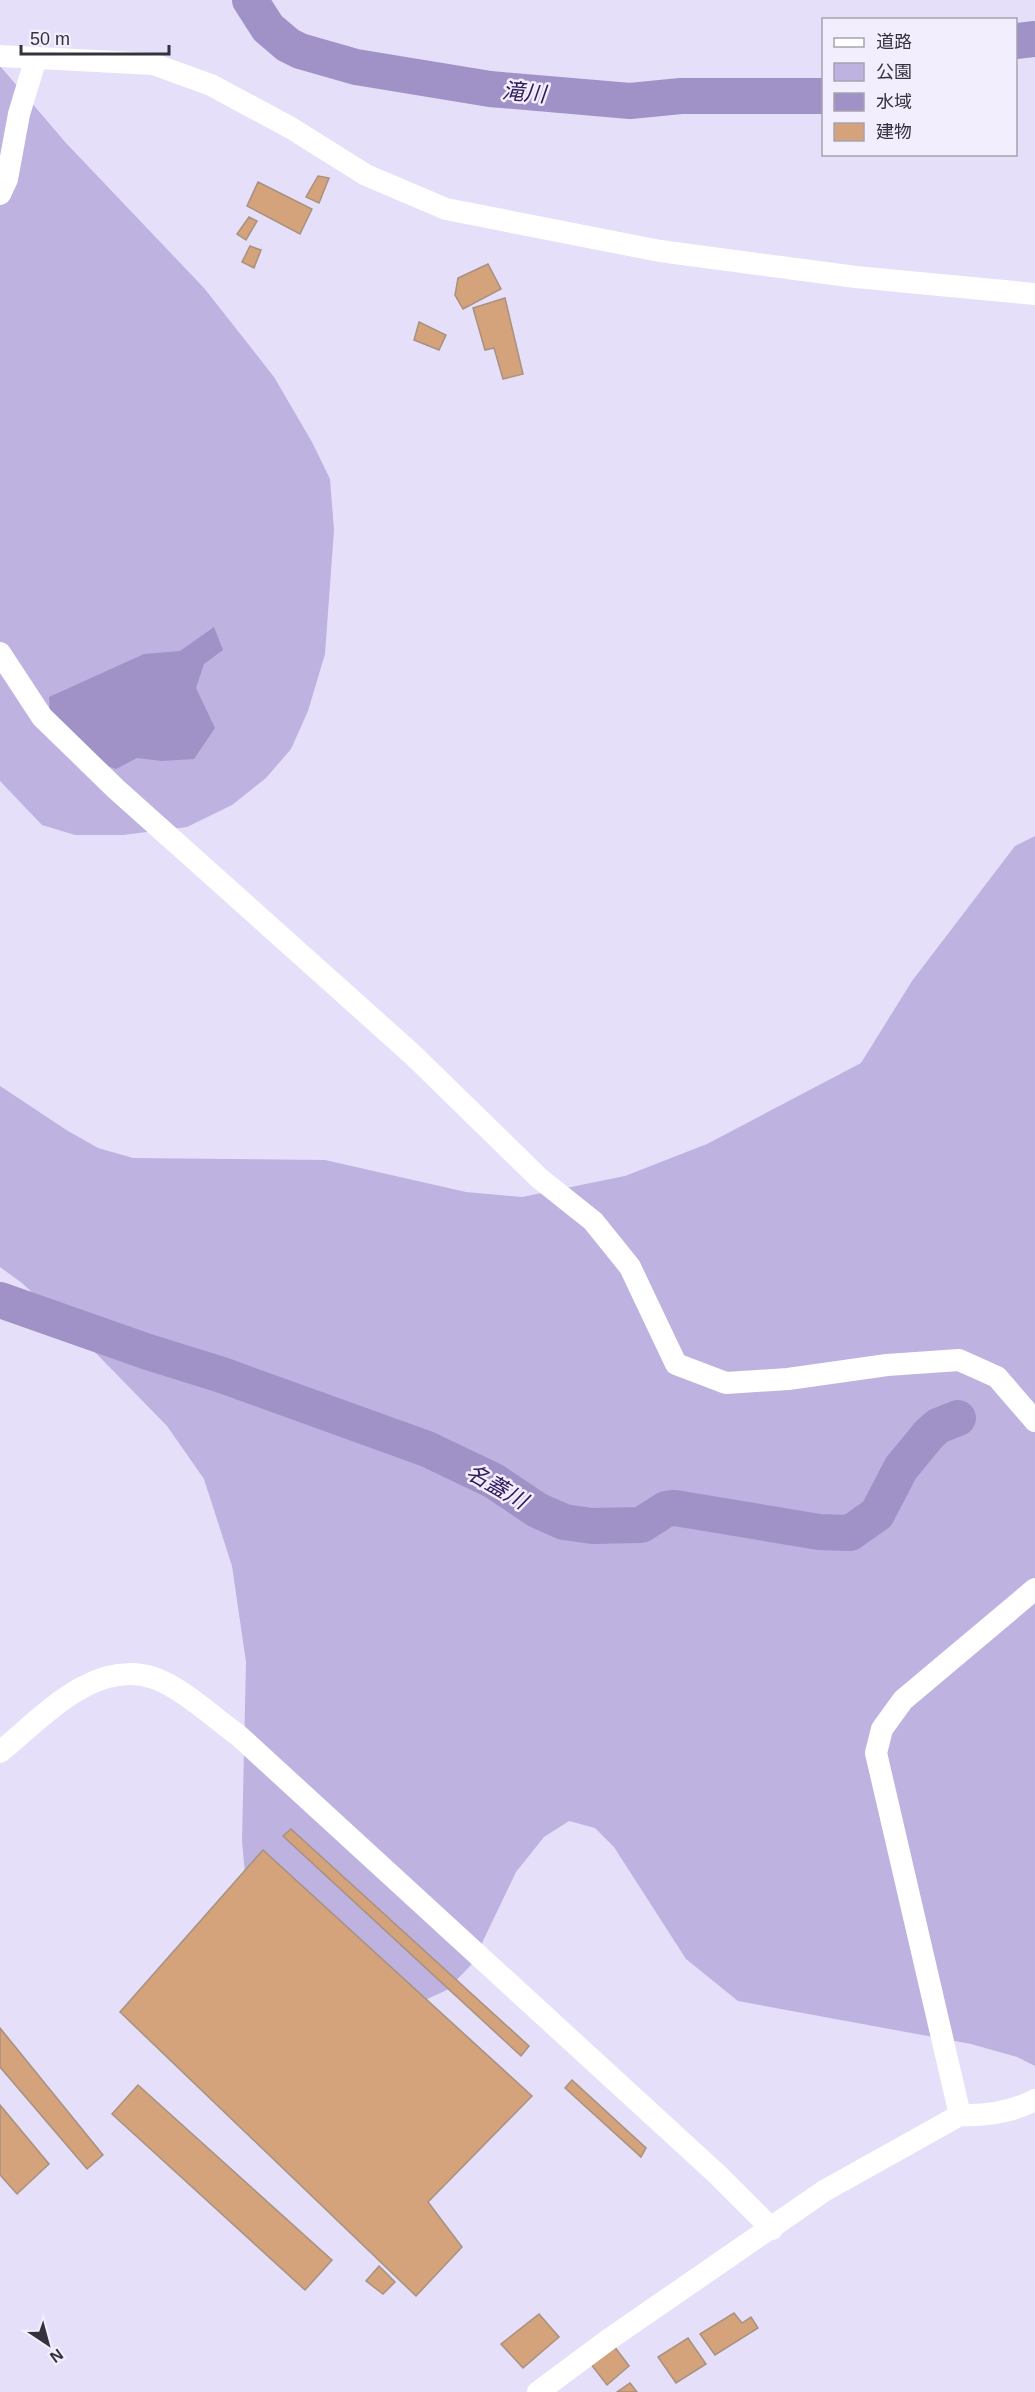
<svg xmlns="http://www.w3.org/2000/svg" width="1035" height="2392" viewBox="0 0 1035 2392" font-family="Arial,'Noto Sans JP',sans-serif">
  <style>
    .green { fill: #beb2e0 }
    .water { fill: #a091c7 }
    .lines { fill: none; stroke-linecap: round; stroke-linejoin: round }
    .river { stroke: #a091c7; stroke-width: 36 }
    .building { fill: #d4a37c; stroke: #a7917f; stroke-width: 1.5 }
    .minor { stroke: #fff; stroke-width: 22 }
    .labels { text-anchor: middle; stroke-width: 5; stroke-linejoin: round; paint-order: stroke }
    .water-label { font-size: 22px; font-style: italic; fill: #331b5b; stroke: #f2eefe }
  </style>
  <rect width="100%" height="100%" fill="#e5dffa"/>
  <path class="green" d="M0,66l66,77 138,145 70,89 38,65 18,37 4,51 -9,124 -17,57 -17,38 -25,29 -34,27 -45,22 -64,8h-48l-33,-10 -42,-44z
    M1035,836v1230l-18,-9 -46,-13 -233,-43 -52,-42 -72,-112 -19,-19 -26,-7 -25,16 -28,35 -44,92 -25,26 -53,24 -145,-98 -7,-75 4,-179 -14,-96 -28,-87 -37,-53 -81,-83 -64,-60 -22,-16v-181l68,45 30,17 35,10 192,2 141,32 56,5 103,-21 82,-32 154,-81 51,-82 103,-135z"/>
  <path class="water" d="M214,627l9,23 -19,14 -8,24 19,40 -21,31 -32,2 -25,-3 -21,11 -14,-5 -52,-50 -1,-17 95,-43 36,-3z"/>
  <g class="lines">
    <path class="river" d="M250,0l18,28 20,17 12,6 56,16 134,22 140,12 51,-5h143
      M1016,41l19,-2
      M0,1300l148,52 74,23 205,74 67,32 43,29 27,12 28,4 49,-1 25,-16 9,-1 144,24 31,1 27,-19 24,-46 28,-34 9,-8 20,-8"/>
  </g>
  <path class="building" d="M318,176l11,2 -10,25 -13,-6z
    M258,182l54,27 -12,25 -53,-28z
    M249,217l8,4 -11,19 -9,-6z
    M250,246l11,4 -7,18 -12,-6z
    M488,264l13,25 -38,20 -8,-14 3,-17z
    M505,298l18,76 -20,5 -9,-31 -9,2 -12,-42z
    M419,322l27,13 -7,15 -25,-10z
    M291,1829l238,217 -8,10 -238,-220z
    M263,1850l269,246 -104,106 34,45 -46,49 -296,-284z
    M0,2028l103,127 -16,14 -87,-102z
    M572,2080l74,68 -5,9 -76,-69z
    M138,2085l194,175 -27,30 -193,-176z
    M0,2105l49,59 -32,30 -17,-19z
    M379,2266l16,16 -12,12 -17,-13z
    M734,2313l8,10 9,-6 7,11 -43,27 -15,-21z
    M539,2314l20,23 -36,31 -22,-24z
    M688,2338l18,26 -30,19 -18,-26z
    M614,2346l15,20 -22,19 -17,-22z
    M630,2383l7,9h-20z"/>
  <g class="lines">
    <path class="minor" d="M0,56l153,8 58,21 80,43 75,47 80,34 214,42 196,26 179,17
      M0,194l7,-15 12,-65 17,-56
      M0,653l42,64 74,72 296,265 127,124 54,43 37,46 46,97 50,19 62,-4 99,-14 72,-5 38,17 38,44
      M0,1752c42,-34 94,-94 154,-74 27,9 60,40 84,57l480,440 54,54
      M960,2115l-84,-362 6,-24 21,-29 132,-111
      M538,2392l70,-52 216,-149 136,-76c26,1 52,-3 75,-15"/>
  </g>
  <g class="labels">
    <g class="water-label">
      <text transform="translate(524 92) rotate(5)" y="8">滝川</text>
      <text transform="translate(497 1486) rotate(30)" y="8">名蓋川</text>
    </g>
  </g>
  <rect x="822" y="18" width="195" height="138" fill="#f2eefe" stroke="#a6a3b0" stroke-width="1.5"/>
  <rect x="834" y="38" width="30" height="9" fill="#ffffff" stroke="#a6a3b0" stroke-width="1.5"/>
  <text x="876" y="48" font-size="18" fill="#34323c">道路</text>
  <rect x="834" y="63" width="30" height="18" fill="#beb2e0" stroke="#a6a3b0" stroke-width="1.5"/>
  <text x="876" y="78" font-size="18" fill="#34323c">公園</text>
  <rect x="834" y="93" width="30" height="18" fill="#a091c7" stroke="#a6a3b0" stroke-width="1.5"/>
  <text x="876" y="108" font-size="18" fill="#34323c">水域</text>
  <rect x="834" y="123" width="30" height="18" fill="#d4a37c" stroke="#a6a3b0" stroke-width="1.5"/>
  <text x="876" y="138" font-size="18" fill="#34323c">建物</text>
  <g transform="translate(48 2344) rotate(144)" stroke="#f2eefe" stroke-width="4.5" paint-order="stroke">
  <path d="M0-4.5L10 22L0 15L-10 22Z" fill="#34323c"/>
  <text y="-9" font-size="16" font-weight="bold" text-anchor="middle" fill="#34323c">N</text>
  </g>
  <path d="M21 45v9h148v-9" fill="none" stroke="#34323c" stroke-width="3"/>
  <text x="30" y="45" font-size="18" fill="#34323c" stroke="#f2eefe" stroke-width="4.5" paint-order="stroke">50 m</text>
</svg>
